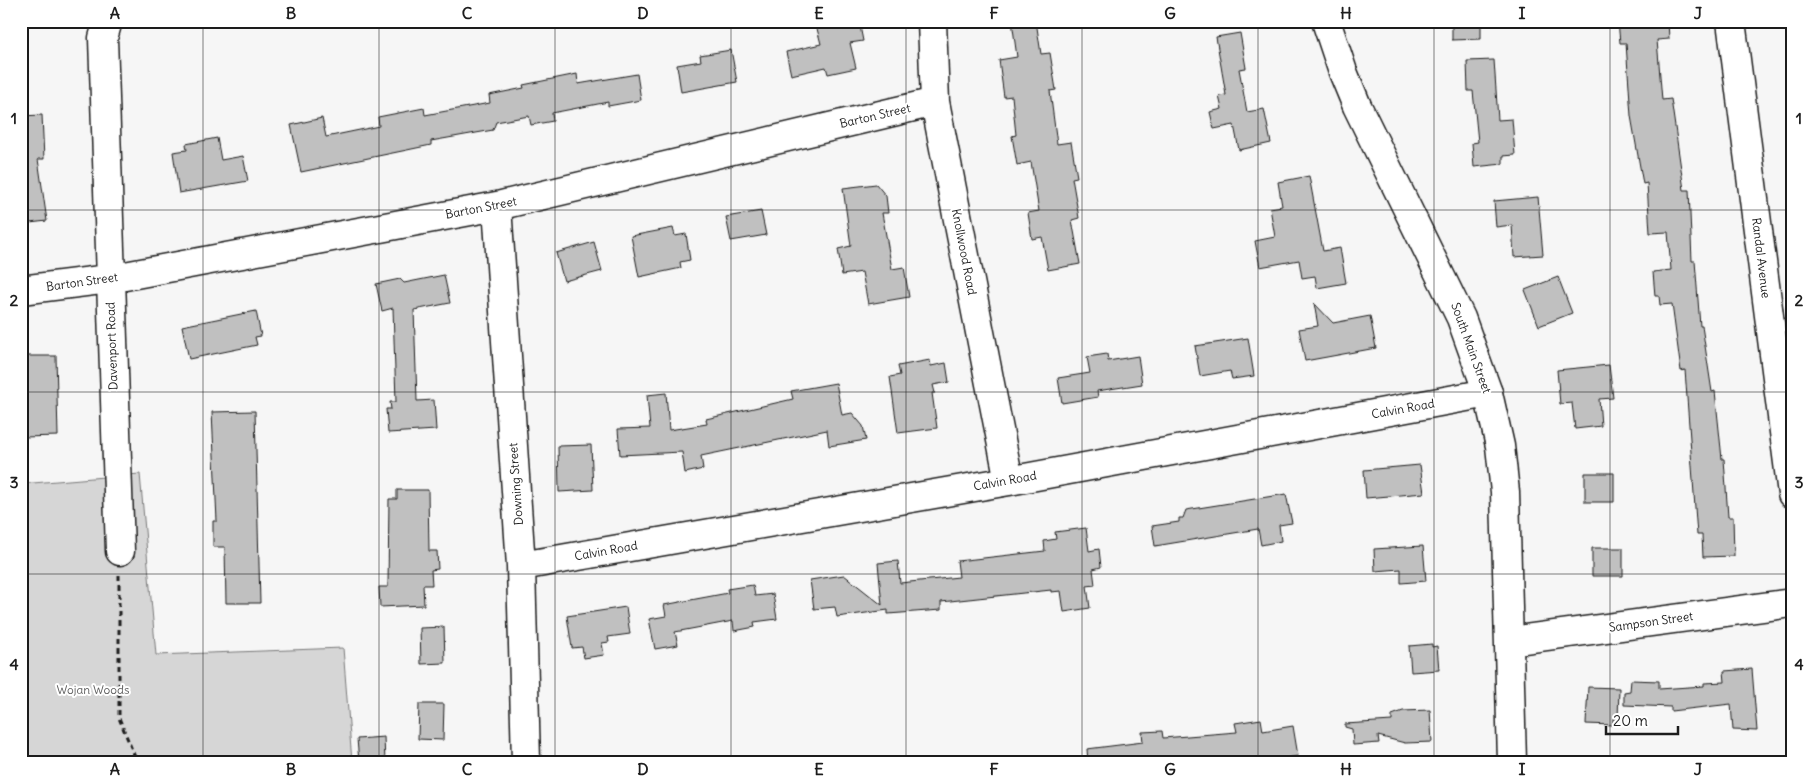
<svg xmlns="http://www.w3.org/2000/svg" width="1813" height="783" viewBox="0 0 1813 783" font-family="Delius,sans-serif">
  <style>
    .green { fill: #d6d6d6; stroke: #797979 }
    .building { fill: #c0c0c0; stroke: #1c1c1c }
    .lines { fill: none; stroke-linecap: round; stroke-linejoin: round }
    .street-casing { stroke: #1c1c1c; stroke-width: 31 }
    .secondary-casing { stroke: #1c1c1c; stroke-width: 31 }
    .path { stroke: #1c1c1c; stroke-width: 3; stroke-dasharray: 5 4; stroke-linecap: butt }
    .street { stroke: #fff; stroke-width: 28 }
    .secondary { stroke: #fff; stroke-width: 28 }
    .grid { fill: none; stroke: #1c1c1c; stroke-width: 1; stroke-opacity: 0.55 }
    .labels { text-anchor: middle; stroke-width: 4; stroke-linejoin: round; paint-order: stroke }
    .street-label { font-size: 12px; fill: #1c1c1c; stroke: #fff }
    .park-label { font-size: 12px; fill: #5d5d5d; stroke: #fff }
    .neatline { fill: none; stroke: #1c1c1c; stroke-width: 2 }
    .grid-label { font-size: 16px; text-anchor: middle; font-weight: bold; fill: #1c1c1c }
  </style>
  <rect width="100%" height="100%" fill="#f6f6f6"/>
  <filter id="ink" filterUnits="userSpaceOnUse"><feTurbulence type="fractalNoise" baseFrequency=".02" numOctaves="2"/><feDisplacementMap in="SourceGraphic" scale="10" xChannelSelector="R" yChannelSelector="G"/><feConvolveMatrix kernelMatrix="1 2 1 2 8 2 1 2 1" color-interpolation-filters="sRGB"/></filter>
  <g filter="url(#ink)">
    <path class="green" d="M140,474l16,181 187,-7 9,114h-331v-278z"/>
    <path class="building" d="M815,21h44l4,20 -13,2 6,25 -28,6 -2,-7 -35,8 -5,-23 35,-8z
      M1012,21h24l5,33 9,-1 6,37 -6,1 7,53 14,-2 6,35 -5,1 7,40 -7,2 8,44 -32,6 -6,-33 -10,2 -4,-26 11,-2 -8,-49 -14,3 -5,-29 4,-1 -4,-39 -8,1 -5,-37 18,-3z
      M1452,21h29v18l-29,1z
      M1618,21h50l1,18 -12,1 5,60 9,-1 13,91h5l3,71h3l5,65h2l10,66 3,-1 7,68h2l4,58h5l1,39 -31,1 -1,-22h-5l-12,-165 -4,1 -9,-67 -12,1 -1,-9h-4l-2,-24 18,-2 -3,-38 -18,1 -3,-50 -4,1 -12,-68 -5,-73h-6z
      M1240,33l6,35 -7,1 8,43 17,-3 7,34 -32,7 -5,-25 -20,4 -4,-17 12,-3 -3,-13 7,-1 -10,-58z
      M731,50l6,32 -56,10 -4,-27 24,-4 -1,-6z
      M1494,60l4,60 14,-1 3,36 -12,1v8l-29,3 -2,-24 6,-1 -5,-51h-5l-1,-30z
      M577,74l1,10 59,-10 4,26 -33,6v-4l-56,11 1,8 -22,4 -2,-9 -33,6 -3,8 -62,11v4l-130,27 -10,-47 31,-7 4,19 53,-11 -1,-9 46,-9 1,7 65,-12 -1,-8 35,-7 -1,-3z
      M42,115l2,44h-6l9,62 -26,3v-108z
      M217,138l4,22 22,-4 5,25 -69,12 -6,-41 14,-2 -1,-6z
      M1309,176l14,75 17,-3 6,35 -29,5 -2,-12 -13,2 -3,-18 -39,7 -5,-26 20,-4 -5,-29 12,-2 -4,-24z
      M876,184l10,12 2,17h-6l10,56 12,-2 5,30 -41,7 -6,-32 -20,3 -4,-26 13,-3 -8,-58z
      M1538,197l5,58 -29,2 -2,-32 -16,2 -2,-26z
      M761,211l5,24 -35,6 -5,-24z
      M673,228l2,8 11,-2 4,26 -10,2 1,6 -42,9 -8,-41z
      M594,242l8,29 -38,10 -8,-28z
      M444,275l6,28 -36,7 3,91 17,-1 2,30 -48,3 -2,-24h5l-1,-7h6l-3,-94 -11,3 -6,-27 24,-5 4,4z
      M1558,277l14,36 -33,13 -14,-36z
      M1314,303l19,20 37,-7 6,32 -71,13 -6,-32 19,-3z
      M256,311l5,25 -6,1 2,8 -68,14 -7,-33z
      M1248,338l6,38 -22,3 -2,-8 -30,5 -5,-30z
      M1107,354l1,7 30,-5 4,28 -45,7 1,6 -36,6 -4,-25 32,-5 -3,-16z
      M21,356h35l2,80 -34,1z
      M930,360l1,6 15,-3 3,19 -16,3 2,8h-3l5,35 -39,5 -8,-56 10,-2 -2,-9z
      M1609,365l4,33 -14,1 2,27 -26,3 -3,-26 -12,1 -3,-34z
      M836,383l6,32 10,-2 11,13 3,14 -37,6 -2,-16 -126,26 2,13 -18,4 -3,-21 -62,3 -2,-26 32,-1 -3,-33 19,-2 3,37 38,-6 -1,-5 87,-20 -2,-8z
      M255,411l5,192h-34l-1,-56h-12v-26h4l-5,-109z
      M591,445l2,45 -34,2 -1,-46z
      M1420,465l4,28 -58,5 -2,-28z
      M1585,473h29v29h-29z
      M397,490h31l1,61h8l1,18 -7,1 1,15h-9l1,20 -44,2 -1,-20h9l1,-88h8z
      M1286,494l6,29 -13,2 2,16 -20,4 -3,-16 -103,17 -3,-20 27,-4v-4h4l3,-8z
      M1086,528l3,23 10,-2 2,18 -8,2 2,16 -8,1 3,22 -26,4 -3,-21 -10,1v-2l-110,12v8l-53,4v-4l-51,7 -2,-10 -21,2 -4,-29 34,-5 38,30 -4,-42 20,-2 2,22 59,-6 -2,-16 88,-10 -1,-10 12,-2 -1,-7z
      M1423,546l3,35 -25,2v-14l-26,2 -1,-22z
      M1592,548h31v28h-31z
      M753,585l2,11 18,-2 4,25 -23,3 1,5 -21,4 -1,-10 -58,11 3,13 -23,4 -6,-30 17,-3 -2,-11 64,-12 -1,-4z
      M626,607l4,27 -22,3 1,5 -7,1 2,12 -20,3 -2,-11 -10,1 -5,-32z
      M444,627l1,36 -24,1 -1,-36z
      M1432,644v3l5,-1 2,24 -28,2 -2,-26z
      M1752,669l5,62 -24,-1 -2,-26 -60,7v-4l-47,-2v-13l6,-1 1,-11 28,1v8l45,-3v-3l21,-1 -1,-11z
      M1588,687l31,1 -1,31h-5v6l-27,-1z
      M419,704h25l-1,36 -25,-1z
      M1430,710l2,32 -27,1 -27,-7 1,7 -26,2 -1,-16 -7,-2v-3l47,-3v-6l11,-4z
      M1261,719l2,12 30,-5 5,30 -40,6h-170l-1,-13 56,-7 -1,-10 20,-1 1,7 74,-6 -2,-9z
      M384,737l1,25h-26l-2,-23z"/>
    <g class="lines">
      <g class="street-casing">
        <path id="street" d="M108,21l-5,17 17,513
          M932,21l3,81 74,379
          M1731,21l61,473
          M497,206l24,360 5,196
          M21,290l88,-11 388,-73 438,-104
          M521,566l488,-85 479,-88
          M1510,641l282,-38"/>
      </g>
      <g class="secondary-casing">
        <path id="secondary" d="M1326,21l17,51 14,34 104,212 27,75 12,53 5,46 7,270"/>
      </g>
      <path class="path" d="M119,575v143l18,44"/>
      <use href="#street" class="street"/>
      <use href="#secondary" class="secondary"/>
    </g>
  </g>
  <path class="grid" d="M203,21v741M379,21v741M555,21v741M731,21v741M906,21v741M1082,21v741M1258,21v741M1434,21v741M1610,21v741M21,210h1771M21,392h1771M21,574h1771"/>
  <g class="labels">
    <g class="street-label">
      <text transform="translate(875 116) rotate(-13)" y="4">Barton Street</text>
      <text transform="translate(481 208) rotate(-11)" y="4">Barton Street</text>
      <text transform="translate(964 252) rotate(79)" y="4">Knollwood Road</text>
      <text transform="translate(1761 258) rotate(83)" y="4">Randal Avenue</text>
      <text transform="translate(82 282) rotate(-8)" y="4">Barton Street</text>
      <text transform="translate(112 346) rotate(-92)" y="4">Davenport Road</text>
      <text transform="translate(1471 348) rotate(70)" y="4">South Main Street</text>
      <text transform="translate(1403 409) rotate(-10)" y="4">Calvin Road</text>
      <text transform="translate(1005 481) rotate(-10)" y="4">Calvin Road</text>
      <text transform="translate(516 484) rotate(-94)" y="4">Downing Street</text>
      <text transform="translate(606 551) rotate(-10)" y="4">Calvin Road</text>
      <text transform="translate(1651 622) rotate(-8)" y="4">Sampson Street</text>
    </g>
    <g class="park-label">
      <text x="93" y="694">Wojan Woods</text>
    </g>
  </g>
  <rect width="1813" height="783" fill="none" stroke="#fff" stroke-width="55"/>
  <path d="M1606 726v8h72v-8" fill="none" stroke="#1c1c1c" stroke-width="2.5"/>
  <text x="1613" y="726" font-size="15" fill="#1c1c1c" stroke="#ffffff" stroke-width="4" paint-order="stroke">20 m</text>
  <rect x="28" y="28" width="1758" height="728" class="neatline"/>
  <g class="grid-label">
    <text x="115" y="19">A</text>
    <text x="291" y="19">B</text>
    <text x="467" y="19">C</text>
    <text x="643" y="19">D</text>
    <text x="819" y="19">E</text>
    <text x="994" y="19">F</text>
    <text x="1170" y="19">G</text>
    <text x="1346" y="19">H</text>
    <text x="1522" y="19">I</text>
    <text x="1698" y="19">J</text>
    <text x="14" y="124">1</text>
    <text x="1799" y="124">1</text>
    <text x="14" y="306">2</text>
    <text x="1799" y="306">2</text>
    <text x="14" y="488">3</text>
    <text x="1799" y="488">3</text>
    <text x="14" y="670">4</text>
    <text x="1799" y="670">4</text>
    <text x="115" y="775">A</text>
    <text x="291" y="775">B</text>
    <text x="467" y="775">C</text>
    <text x="643" y="775">D</text>
    <text x="819" y="775">E</text>
    <text x="994" y="775">F</text>
    <text x="1170" y="775">G</text>
    <text x="1346" y="775">H</text>
    <text x="1522" y="775">I</text>
    <text x="1698" y="775">J</text>
  </g>
</svg>
